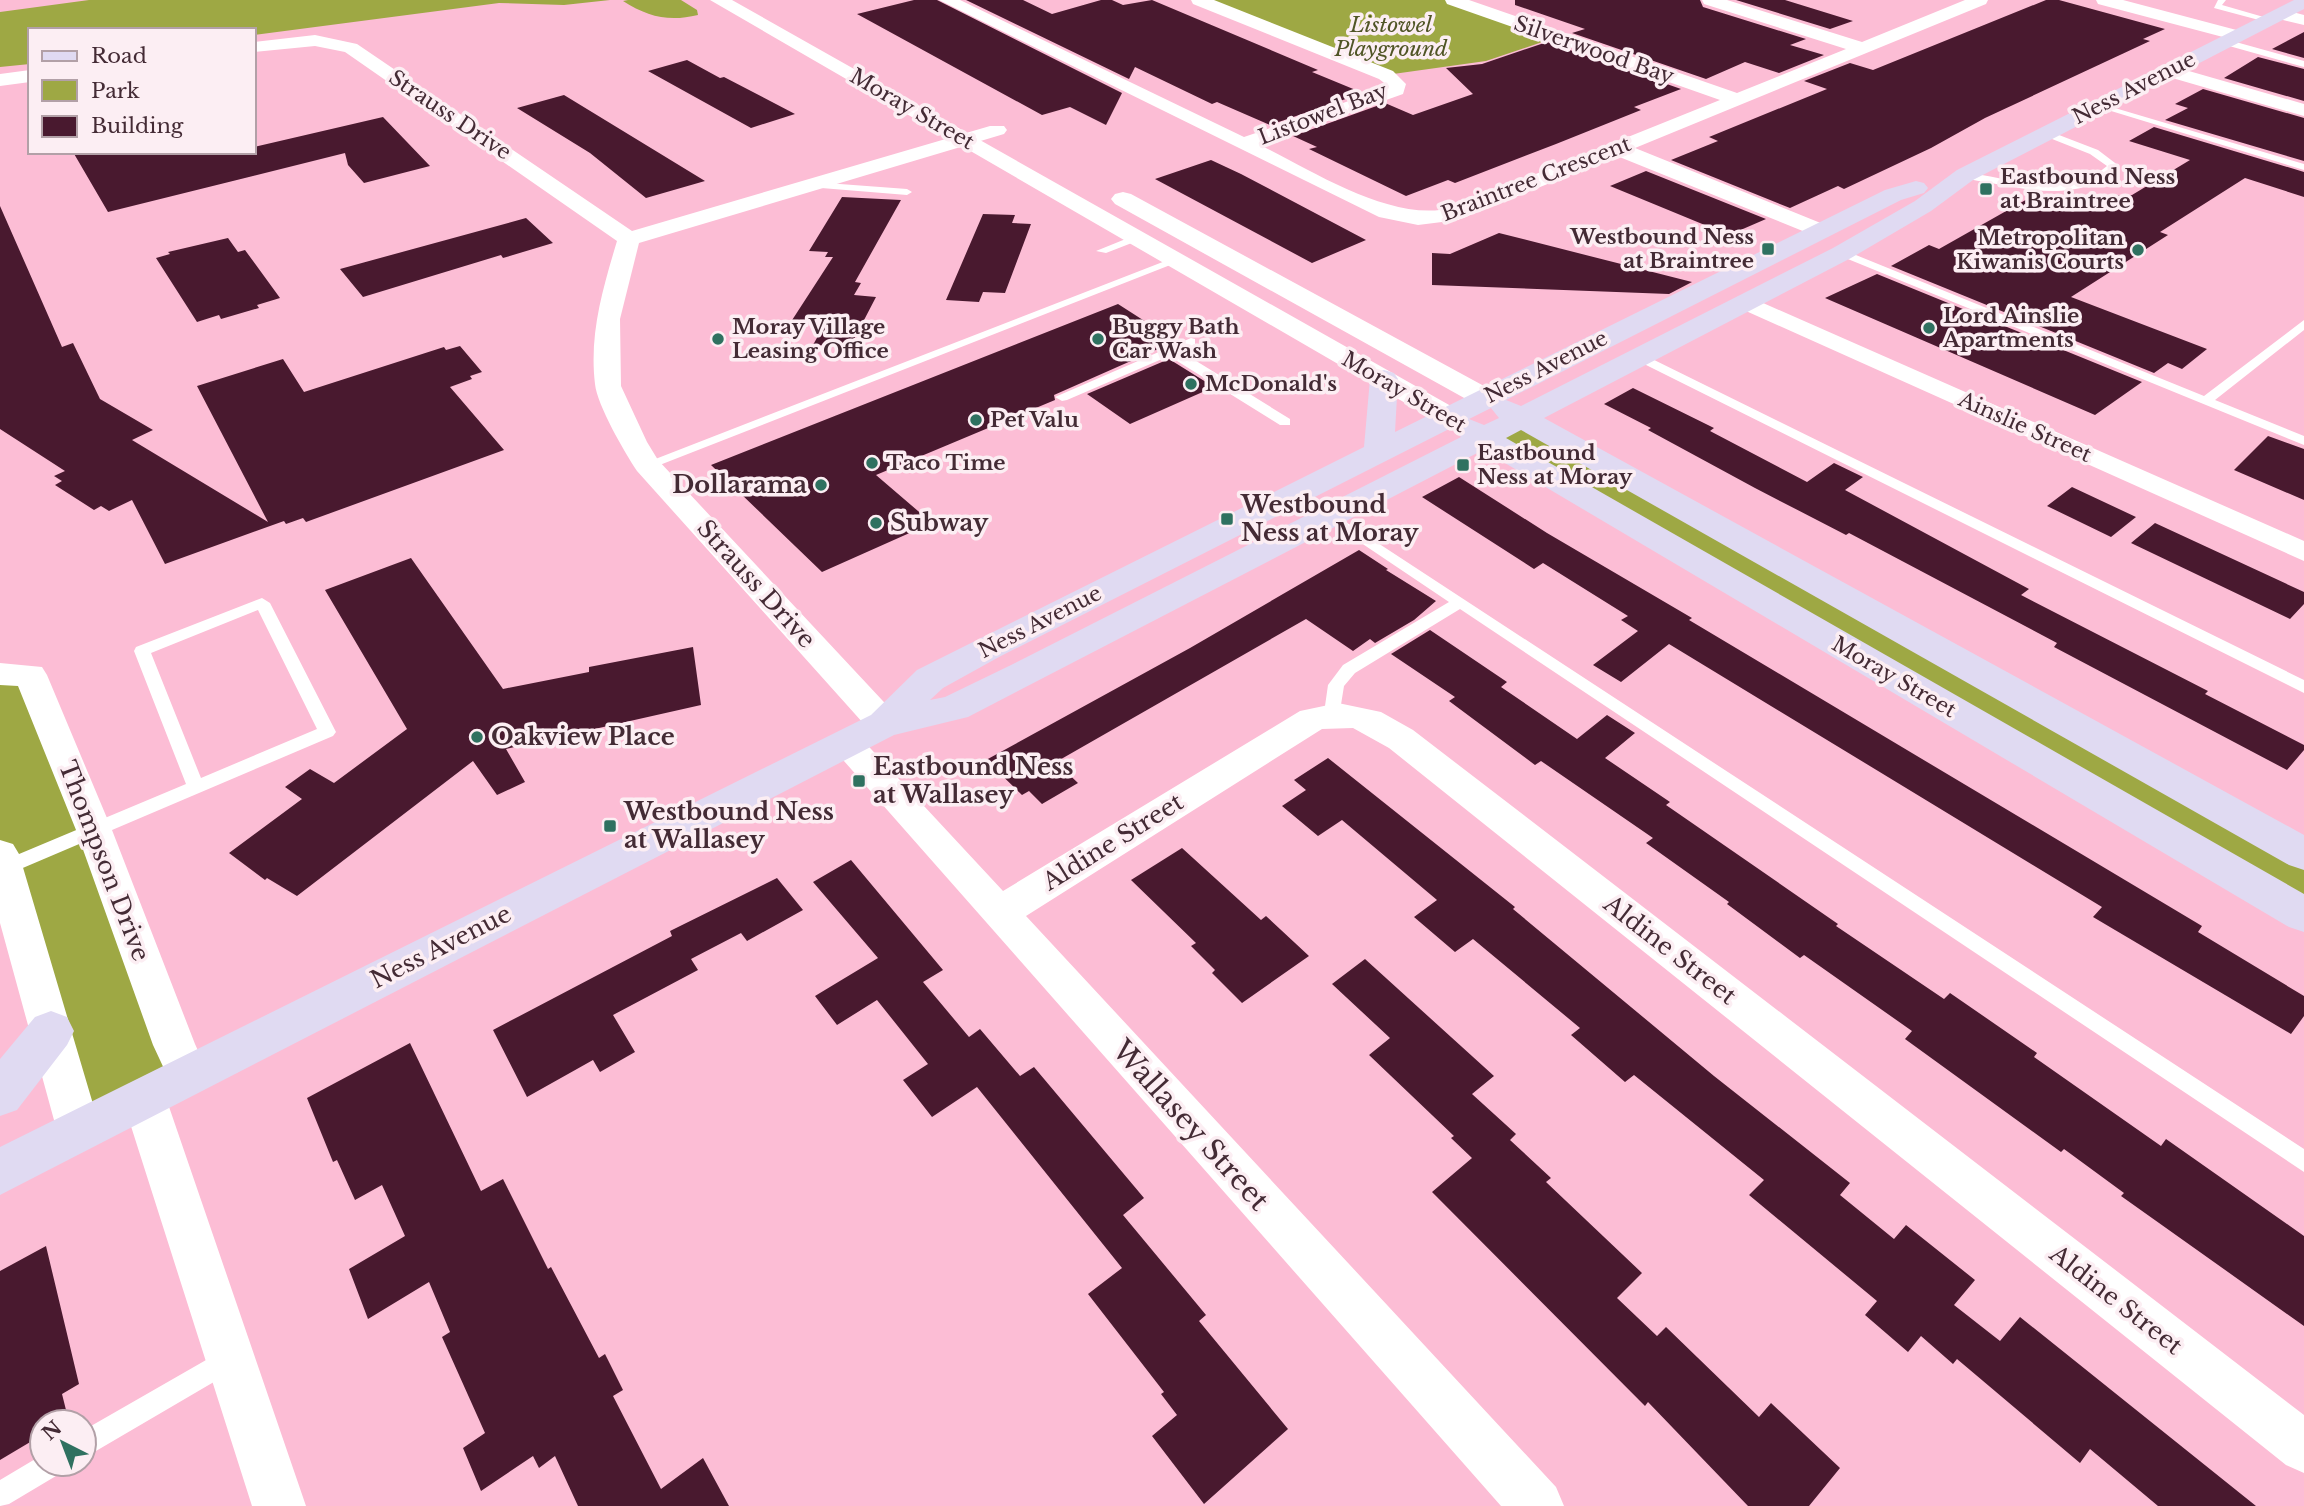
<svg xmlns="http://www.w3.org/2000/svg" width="2304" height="1506" viewBox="0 0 2304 1506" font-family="'Libre Baskerville',serif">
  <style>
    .green { fill: #9ea844 }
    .building { fill: #49192f }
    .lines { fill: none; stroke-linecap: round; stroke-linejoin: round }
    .service { fill: #fff; fill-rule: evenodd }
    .minor { fill: #fff; fill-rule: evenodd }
    .tertiary { fill: #fff; fill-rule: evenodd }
    .secondary { fill: #e0daf2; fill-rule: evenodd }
    .poi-dot { fill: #2f7160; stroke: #fceef3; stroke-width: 2.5 }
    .labels { text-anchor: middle; stroke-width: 7; stroke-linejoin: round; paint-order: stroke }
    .far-park-label { font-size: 21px; font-style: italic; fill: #505526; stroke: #fceef3 }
    .far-street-label { font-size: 21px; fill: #442b35; stroke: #fceef3 }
    .far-poi-label { font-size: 21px; font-weight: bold; fill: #442b35; stroke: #fceef3; text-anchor: start }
    .poi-label { font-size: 24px; font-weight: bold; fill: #442b35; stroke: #fceef3; text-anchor: start }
    .street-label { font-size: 24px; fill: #442b35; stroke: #fceef3 }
    .near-street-label { font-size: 28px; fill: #442b35; stroke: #fceef3 }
  </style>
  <rect width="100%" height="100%" fill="#fcbdd5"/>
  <path class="green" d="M89,0h521l-46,5 -65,-2 -245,32v-5h-224v34l-30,3v-55z
    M628,0h53l16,10 1,5c-29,7 -50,2 -75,-14z
    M1199,0h254l104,37 -71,24 -100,14z
    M1522,418l782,436v61l-822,-477z
    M0,674l30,1 158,400 -109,56 -79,-277z"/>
  <path class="building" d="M914,0h23l185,93 -16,32 -36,-18 -28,8 -185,-101z
    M966,0h57l29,14 49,-14h11l11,5 29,-5 166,70 -6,2 51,21 -93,32 -53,-23 -5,2 -77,-37 -6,12z
    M1515,0h185l3,7 103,32 -16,6 34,10 -45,18 -34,-11 -39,17 -134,-46 13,-4 -70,-24z
    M1736,0h49l68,21 -23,8z
    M2046,0h13l106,29 -22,10 7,2 -165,77 -54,30 -87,41 -6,-3 -48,22 -119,-48 47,-19 -9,-4 118,-48 -23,-8 46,-18 23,7z
    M2304,32v26l-32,-9z
    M1547,42l134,47 -47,18 7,3 -85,34 -101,39 -7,-3 -42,16 -97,-47 8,-2 -24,-11 92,-33 28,12 60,-21 -27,-26 36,-4z
    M2258,57l46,12v32l-80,-23z
    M687,60l33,18 4,-1 71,37 -44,14 -103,-57z
    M2203,89l101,29v43l-139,-41 23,-12 -13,-4z
    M564,95l141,86 -59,17 -56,-45 -73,-45z
    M383,117l47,49 -66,17 -16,-18 -3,-12 -237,59 -35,-60h181v-5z
    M2154,127l150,45v25l-59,-19 -85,54 8,3 -97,62 136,52 -25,20 -14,-6 -14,10 -263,-107 38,-21 10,4 99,-56 19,5 75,-3 58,-35 -61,-19z
    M1211,160l30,14 125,66 -54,23 -157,-84z
    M1646,171l120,48 -37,16 -119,-49z
    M842,197l59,3 -46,82 6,1 -7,12 22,2 -26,50 -37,-2 16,-29 -44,15 48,-74h-8l3,-5 -19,-1z
    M0,206l62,141 11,-4 27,56 53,31 -21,10 136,82 -71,-136 86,-27 21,33 140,-45 2,3 14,-4 22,26 -12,4 2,3 -22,8 54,63 -198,72 -3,-4 -17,6 -2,-3 -119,43 -33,-64 -23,11 -8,-5 -7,4 -39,-25 7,-4 -8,-5 11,-5 -65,-42z
    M983,214l32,1 -3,8 19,1 -26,69 -22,-1 -4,10 -33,-2z
    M526,218l27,25 -50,15 -2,-3 -138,42 -23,-28z
    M1499,233l193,49 -23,12 -237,-9v-32l18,1z
    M228,238l10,14 7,-2 35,48 -23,7 2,3 -38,11 -2,-4 -22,7 -41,-64 14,-4 -2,-2z
    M1877,274l265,108 -47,33 -270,-117z
    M1118,304l53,34 -19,8 6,3 -104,46 1,5 -179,75 56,48 -110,49 -111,-107z
    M1169,359l45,28 -84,37 -43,-30z
    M1633,388l81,40 -4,3 97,51 27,-19 29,14 -18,13 184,99 -8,6 187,96 -3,3 99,51v5l-17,20 -233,-123 3,-4 -208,-110 -3,2 -91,-47 -107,-58 3,-2 -47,-24z
    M2268,436l36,13v51l-70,-30z
    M1459,477l88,56 145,85 -3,2 513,306 -4,6 106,64v20l-13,18 -198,-117 9,-10 -433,-263 -48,38 -28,-17 45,-34 -17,-11 7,-4 -85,-53 -9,6 -112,-72z
    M2072,487l64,30 -25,20 -64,-31z
    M2155,523l149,69v12l-14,15 -159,-76z
    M1359,550l29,19 -2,1 50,31 -22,19 -39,23 -5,-4 -17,12 -47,-32 -250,143 22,21 -36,21 -13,-13 -7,4 -36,-35 204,-112z
    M411,558l92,131 86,-17v-5l104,-20 8,58 -195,44 19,33 -28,13 -24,-34 -176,135 -30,-18 -2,2 -36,-27 73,-54 -17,-12 25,-18 24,14 73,-54 -82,-139z
    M1430,630l77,52 -6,5 76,52 30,-24 28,18 -30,25 65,44 -4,3 172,119 -2,2 108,73 6,-6 87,60 -3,4 127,89 5,-7 138,97v90l-183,-130 3,-3 -60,-44 -3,3 -156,-113 7,-8 -108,-76 -4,3 -73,-54 2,-2 -83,-59 7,-5 -112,-77 -6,4 -86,-64 6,-4 -64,-43z
    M1328,758l187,149 -2,2 201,167 136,107 -10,12 54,44 12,-14 69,55 -21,25 46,36 20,-24 236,189h-98l-68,-57 -10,14 -123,-104 -4,5 -32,-28 -13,16 -43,-37 12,-14 -128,-106 15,-15 -130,-105 -9,7 -54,-47 9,-7 -107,-89 -18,13 -41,-35 23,-17 -95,-80 -24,16 -36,-30 24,-16 -12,-10z
    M1182,848l79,72 5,-4 43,40 -67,47 -30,-30 3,-3 -24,-24 5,-3 -65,-63z
    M851,860l92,110 -20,12 46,55 11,-8 40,47 14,-9 110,131 -21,17 83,100 -7,6 89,108 -84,75 -52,-68 25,-21 -16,-21 3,-2 -76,-98 34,-26 -145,-181 -45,30 -29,-37 25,-16 -51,-64 -40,25 -22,-29 63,-38 -65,-76z
    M777,878l26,32 -56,31 -6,-8 -50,26 7,11 -85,45 22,37 -35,20 -7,-12 -66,37 -34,-67 179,-94 -2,-5z
    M1365,959l129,117 -22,18 44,40 -6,6 41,38 -5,4 96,91 -25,25 40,38 9,-9 93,90 12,-14 69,65 -31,38h-61l-100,-104 -3,4 -213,-214 40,-34 -21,-20 3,-2 -85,-81 21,-17 -58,-54z
    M410,1043l71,148 22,-12 45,90 3,-2 48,91 6,-4 18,36 -10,6 48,93 42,-31 26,48h-151l-23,-50 -16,12 -6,-12 -52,35 -18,-43 22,-15 -43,-96 8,-5 -21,-50 -61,37 -19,-50 56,-33 -23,-51 -27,15 -18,-40 -4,2 -26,-64z
    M46,1246l33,138 -17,10 7,28h-27v13l-42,25v-189z"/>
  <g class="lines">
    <path class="service" d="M2218,0h8l-4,5 52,15 -4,3 -56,-15z
      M2225,39l79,22v6l-82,-23 -1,-2z
      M2098,103l206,61v6l-206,-63z
      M2046,130l52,20 21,16c-33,34 -80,26 -123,18 -11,-3 -27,-3 -36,-9l5,-3c47,7 102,28 142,-6l-17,-12 -48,-19v-4z
      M813,182l94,7 5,3 -5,3 -98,-8 -1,-2z
      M1138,234l4,1v4l-36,14 -10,-2z
      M1838,251h8l358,145 100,-76v10l-89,70 89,36v9l-466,-190z
      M1173,258l10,2 -531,208 -5,1 -7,-4z
      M1191,338l4,1v6l-15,6 110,68v6h-10l-111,-69 -102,44 -5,1 -7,-4z
      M1640,353l664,327v13l-668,-333 -2,-3z
      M1329,511l975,638v23l-844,-563 -105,64 -11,13 -5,31h-12l-3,-4 4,-28 15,-20 106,-63 -125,-84 -2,-3z
      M262,598l8,5 66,129 -3,4 -322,137 -11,1v-12l186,-78 -52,-133 2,-4zM258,610l59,119 -116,49 -50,-125z
      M227,1348l9,3 3,9 -3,9 -152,89v-28z
      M42,1455v9h23l-4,9 -52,31 -9,2v-26z"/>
    <path class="minor" d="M939,0h21l284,137 134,-46 9,-6 -8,-6 -186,-75 -2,-4h23l179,71 13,13 -3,10 -143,51c53,26 135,80 194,62l266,-107 -273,-96 -2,-4h24l268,93 109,-44 -142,-45 -2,-4h25l135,42 103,-42h23l-2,4 -351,144 193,78 3,5 -3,5 -8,2 -203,-82 -159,64 -40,5 -39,-8z
      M2096,0h27l121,32 3,4 -9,5 -140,-37z
      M2281,9l23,6v10l-29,-7 -2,-4z
      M315,35l42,9 275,187 358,-105h14l3,4 -3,4 -365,109 -19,76 1,67 26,56 11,18 238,255 5,9 -5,9 -12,3 -12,-3 -235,-262c-12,-18 -40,-66 -42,-87 -6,-50 8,-96 22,-143l-272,-189 -30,-6 -61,6v-10z
      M2168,65l136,39v12l-142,-41 -3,-4 3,-4z
      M30,70v12l-30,4v-12z
      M1745,295l559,246v20l-567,-254 -4,-5 4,-5z
      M0,663l42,4 5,8 65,155 83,214 14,31 -6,13 -15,6 -15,-6 -20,-43 -77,-215 -58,-144 -18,-1z
      M1338,703l43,9 32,18 891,685v58l-18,-8 -897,-717 -36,-20 -31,1 -296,187 530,571 8,19h-63l-672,-762 5,-9 12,-3 12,3 145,156 297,-180z
      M0,840l13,4 6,10 82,277 -6,14 -16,6 -16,-6 -6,-14 -57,-208z
      M144,1079l15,5 7,14 140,408h-54l-130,-408 7,-14z"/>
    <path class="tertiary" d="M710,0h22l726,410 5,6 -5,6 -10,3 -10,-3z
      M1123,192l8,2 364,198 4,6 -4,6 -10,3 -10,-3 -360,-200 -4,-5 4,-5z"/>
    <path class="secondary" d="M2294,0h10v9l-331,171 -42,31 -80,47 -307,160 760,417v35l-15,-5 -768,-435 -15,8 798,456v38l-15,-5 -806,-477 -515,267 -74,18 -894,460v-48l871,-432 46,-45 447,-223 6,-68 4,-6 10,-3 10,3 4,6 -3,53 490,-242 31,-9 8,2 4,5 -4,5 -23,7 -395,200 15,6 312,-158 82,-47 42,-31zM1491,408l8,10 -15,7 -15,-6zM1451,428l10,9 -452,229 -64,31 -15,3 13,-12 56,-31z
      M51,1011l16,6 7,14 -7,14 -50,65 -17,6v-57l35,-42z"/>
  </g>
  <g class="poi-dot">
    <rect x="1979" y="182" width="14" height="14" rx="3.5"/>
    <rect x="1761" y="242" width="14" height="14" rx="3.5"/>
    <circle cx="2138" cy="250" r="7"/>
    <circle cx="1929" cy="328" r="7"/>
    <circle cx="718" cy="339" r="7"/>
    <circle cx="1098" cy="339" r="7"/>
    <circle cx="1191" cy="384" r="7"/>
    <circle cx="976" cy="420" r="7"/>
    <circle cx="872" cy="463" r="7"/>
    <rect x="1456" y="458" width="14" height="14" rx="3.5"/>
    <circle cx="821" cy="485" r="7"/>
    <rect x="1220" y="512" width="14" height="14" rx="3.5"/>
    <circle cx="876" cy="523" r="7"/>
    <circle cx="477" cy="737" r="7"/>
    <rect x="852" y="774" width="14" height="14" rx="3.5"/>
    <rect x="603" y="819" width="14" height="14" rx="3.5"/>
  </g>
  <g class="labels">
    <g class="far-park-label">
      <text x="1391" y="32">Listowel<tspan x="1391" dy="24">Playground</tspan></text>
    </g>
    <g class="far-street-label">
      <text transform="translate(1594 50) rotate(19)" y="7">Silverwood Bay</text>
      <text transform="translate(2134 88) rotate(-27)" y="7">Ness Avenue</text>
      <text transform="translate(912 109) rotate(30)" y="7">Moray Street</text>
      <text transform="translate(1323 114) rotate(-21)" y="7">Listowel Bay</text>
      <text transform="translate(450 115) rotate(34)" y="7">Strauss Drive</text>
      <text transform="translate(1536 179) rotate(-21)" y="7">Braintree Crescent</text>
      <text transform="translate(1546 367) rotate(-27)" y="7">Ness Avenue</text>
      <text transform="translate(1404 392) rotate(30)" y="7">Moray Street</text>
      <text transform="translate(2025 427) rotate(24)" y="7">Ainslie Street</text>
      <text transform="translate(1040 622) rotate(-27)" y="7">Ness Avenue</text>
      <text transform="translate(1894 677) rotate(30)" y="7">Moray Street</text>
    </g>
    <g class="far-poi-label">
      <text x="2000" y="184">Eastbound Ness<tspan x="2000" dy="24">at Braintree</tspan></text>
      <text x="1754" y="244" text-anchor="end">Westbound Ness<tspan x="1754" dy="24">at Braintree</tspan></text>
      <text x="2124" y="245" text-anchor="end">Metropolitan<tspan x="2124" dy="24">Kiwanis Courts</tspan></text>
      <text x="1943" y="323">Lord Ainslie<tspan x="1943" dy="24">Apartments</tspan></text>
      <text x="732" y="334">Moray Village<tspan x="732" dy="24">Leasing Office</tspan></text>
      <text x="1112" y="334">Buggy Bath<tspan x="1112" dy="24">Car Wash</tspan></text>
      <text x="1205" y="391">McDonald's</text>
      <text x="990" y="427">Pet Valu</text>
      <text x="1477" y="460">Eastbound<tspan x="1477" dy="24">Ness at Moray</tspan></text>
      <text x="886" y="470">Taco Time</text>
    </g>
    <g class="poi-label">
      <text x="807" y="493" text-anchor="end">Dollarama</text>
      <text x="1241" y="513">Westbound<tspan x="1241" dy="28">Ness at Moray</tspan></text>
      <text x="890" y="531">Subway</text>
      <text x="491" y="745">Oakview Place</text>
      <text x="873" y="775">Eastbound Ness<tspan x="873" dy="28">at Wallasey</tspan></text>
      <text x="624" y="820">Westbound Ness<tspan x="624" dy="28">at Wallasey</tspan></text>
    </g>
    <g class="street-label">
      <text transform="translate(756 584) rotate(48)" y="8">Strauss Drive</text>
      <text transform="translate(1113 842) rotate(-32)" y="8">Aldine Street</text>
      <text transform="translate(104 861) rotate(69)" y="8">Thompson Drive</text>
      <text transform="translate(441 947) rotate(-27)" y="8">Ness Avenue</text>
      <text transform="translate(1670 950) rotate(38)" y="8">Aldine Street</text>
      <text transform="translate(2116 1300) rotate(38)" y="8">Aldine Street</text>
    </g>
    <g class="near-street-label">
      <text transform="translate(1191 1125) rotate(48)" y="10">Wallasey Street</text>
    </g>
  </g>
  <rect x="28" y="28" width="228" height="126" fill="#fceef3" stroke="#b2a0a7" stroke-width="2"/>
  <rect x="42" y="51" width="35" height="10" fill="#e0daf2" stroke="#b2a0a7" stroke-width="2"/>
  <text x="91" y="63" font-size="21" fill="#442b35">Road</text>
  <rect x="42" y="80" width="35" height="21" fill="#9ea844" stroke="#b2a0a7" stroke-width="2"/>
  <text x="91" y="98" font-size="21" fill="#442b35">Park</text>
  <rect x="42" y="116" width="35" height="21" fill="#49192f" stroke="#b2a0a7" stroke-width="2"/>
  <text x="91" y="133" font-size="21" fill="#442b35">Building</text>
  <g transform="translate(63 1443) rotate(318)"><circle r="33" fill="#fceef3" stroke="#b2a0a7" stroke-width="2"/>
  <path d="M0-5L12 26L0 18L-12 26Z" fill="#2f7160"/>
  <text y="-10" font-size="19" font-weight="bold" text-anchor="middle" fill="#442b35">N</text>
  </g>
</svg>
